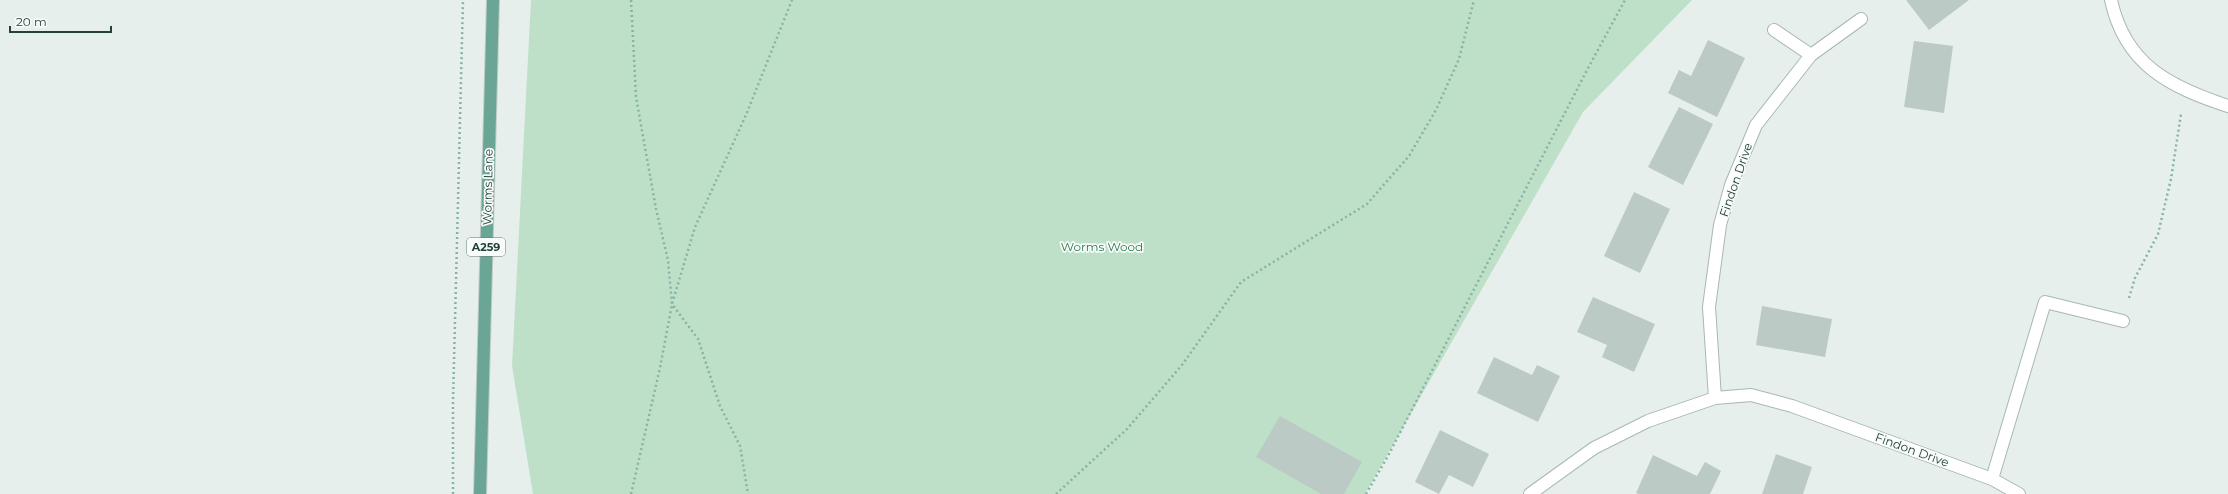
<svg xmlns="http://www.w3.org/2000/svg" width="2228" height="494" viewBox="0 0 2228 494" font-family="Montserrat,sans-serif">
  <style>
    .green { fill: #bfe0c8 }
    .building { fill: #bbcac4 }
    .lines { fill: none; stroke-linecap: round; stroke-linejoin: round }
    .street-casing { stroke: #a8b8b2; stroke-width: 14 }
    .primary-casing { stroke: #c2cac8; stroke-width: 14 }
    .path { stroke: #86b3a5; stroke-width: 2.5; stroke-dasharray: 2 3; stroke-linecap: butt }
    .street { stroke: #fff; stroke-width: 12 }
    .primary { stroke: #6aa596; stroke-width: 12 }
    .labels { text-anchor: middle; stroke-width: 3.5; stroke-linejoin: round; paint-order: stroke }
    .shield { fill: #f7fbf9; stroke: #637a73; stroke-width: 1 }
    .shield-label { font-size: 11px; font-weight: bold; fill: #24423a }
    .street-label { font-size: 12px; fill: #24423a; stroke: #f7fbf9 }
    .park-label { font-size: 12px; fill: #2d7a4b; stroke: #f7fbf9 }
  </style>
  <rect width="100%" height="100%" fill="#e6efeb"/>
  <path class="green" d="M531,0h1161l-109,112 -218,382h-832l-21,-128z"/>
  <path class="building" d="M1906,0h63l-40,30z
    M1708,40l37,18 -28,59 -49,-24 11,-23 12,6z
    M1914,41l39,5 -9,67 -40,-6z
    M1679,107l34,17 -30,61 -35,-18z
    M1634,192l36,17 -30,64 -36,-17z
    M1593,297l62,27 -21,48 -32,-15 5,-12 -30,-13z
    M1762,306l70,13 -7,38 -69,-12z
    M1494,357l38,18 5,-10 23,11 -22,46 -61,-29z
    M1280,416l82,46 -18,32h-23l-65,-37z
    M1440,430l49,24 -16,33 -24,-12 -10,19 -24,-12z
    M1776,454l36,13 -9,27h-41z
    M1653,455l44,21 8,-14 16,9 -11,23h-71l-3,-1z"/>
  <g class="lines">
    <g class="street-casing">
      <path id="street" d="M2111,0c14,65 59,87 117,106
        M1774,30l37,25
        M1715,398l-6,-91 11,-82 11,-40 25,-60 55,-70 50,-36
        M1992,479l53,-177 78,19
        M1530,494l64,-46 54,-27 67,-23 36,-3 41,11 200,73 27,15"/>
    </g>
    <g class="primary-casing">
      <path id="primary" d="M480,494l13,-494"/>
    </g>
    <path class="path" d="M631,0l5,97 20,112 12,51 4,44 26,35 22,67 20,40 8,48
      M2129,298l6,-20 23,-44 13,-55 10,-65
      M453,494v-92l10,-402
      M631,494l29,-126 12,-64 23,-77 51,-112 46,-115
      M1056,494l71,-65 55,-64 59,-83 126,-78 42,-48 27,-46 23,-51 15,-59
      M1366,494l22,-38 199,-386 38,-70"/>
    <use href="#street" class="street"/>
    <use href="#primary" class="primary"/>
  </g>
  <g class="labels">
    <rect class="shield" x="467" y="238" width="38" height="18" rx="3"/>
    <g class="shield-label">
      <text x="486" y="251">A259</text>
    </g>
    <g class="street-label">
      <text transform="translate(1736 180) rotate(-71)" y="4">Findon Drive</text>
      <text transform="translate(488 187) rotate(-89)" y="4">Worms Lane</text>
      <text transform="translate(1912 450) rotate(20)" y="4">Findon Drive</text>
    </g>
    <g class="park-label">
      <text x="1102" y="251">Worms Wood</text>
    </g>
  </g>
  <path d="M10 26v6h101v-6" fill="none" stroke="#24423a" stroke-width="2"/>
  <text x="16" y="26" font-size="12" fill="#24423a" stroke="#f7fbf9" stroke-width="3" paint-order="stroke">20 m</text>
</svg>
